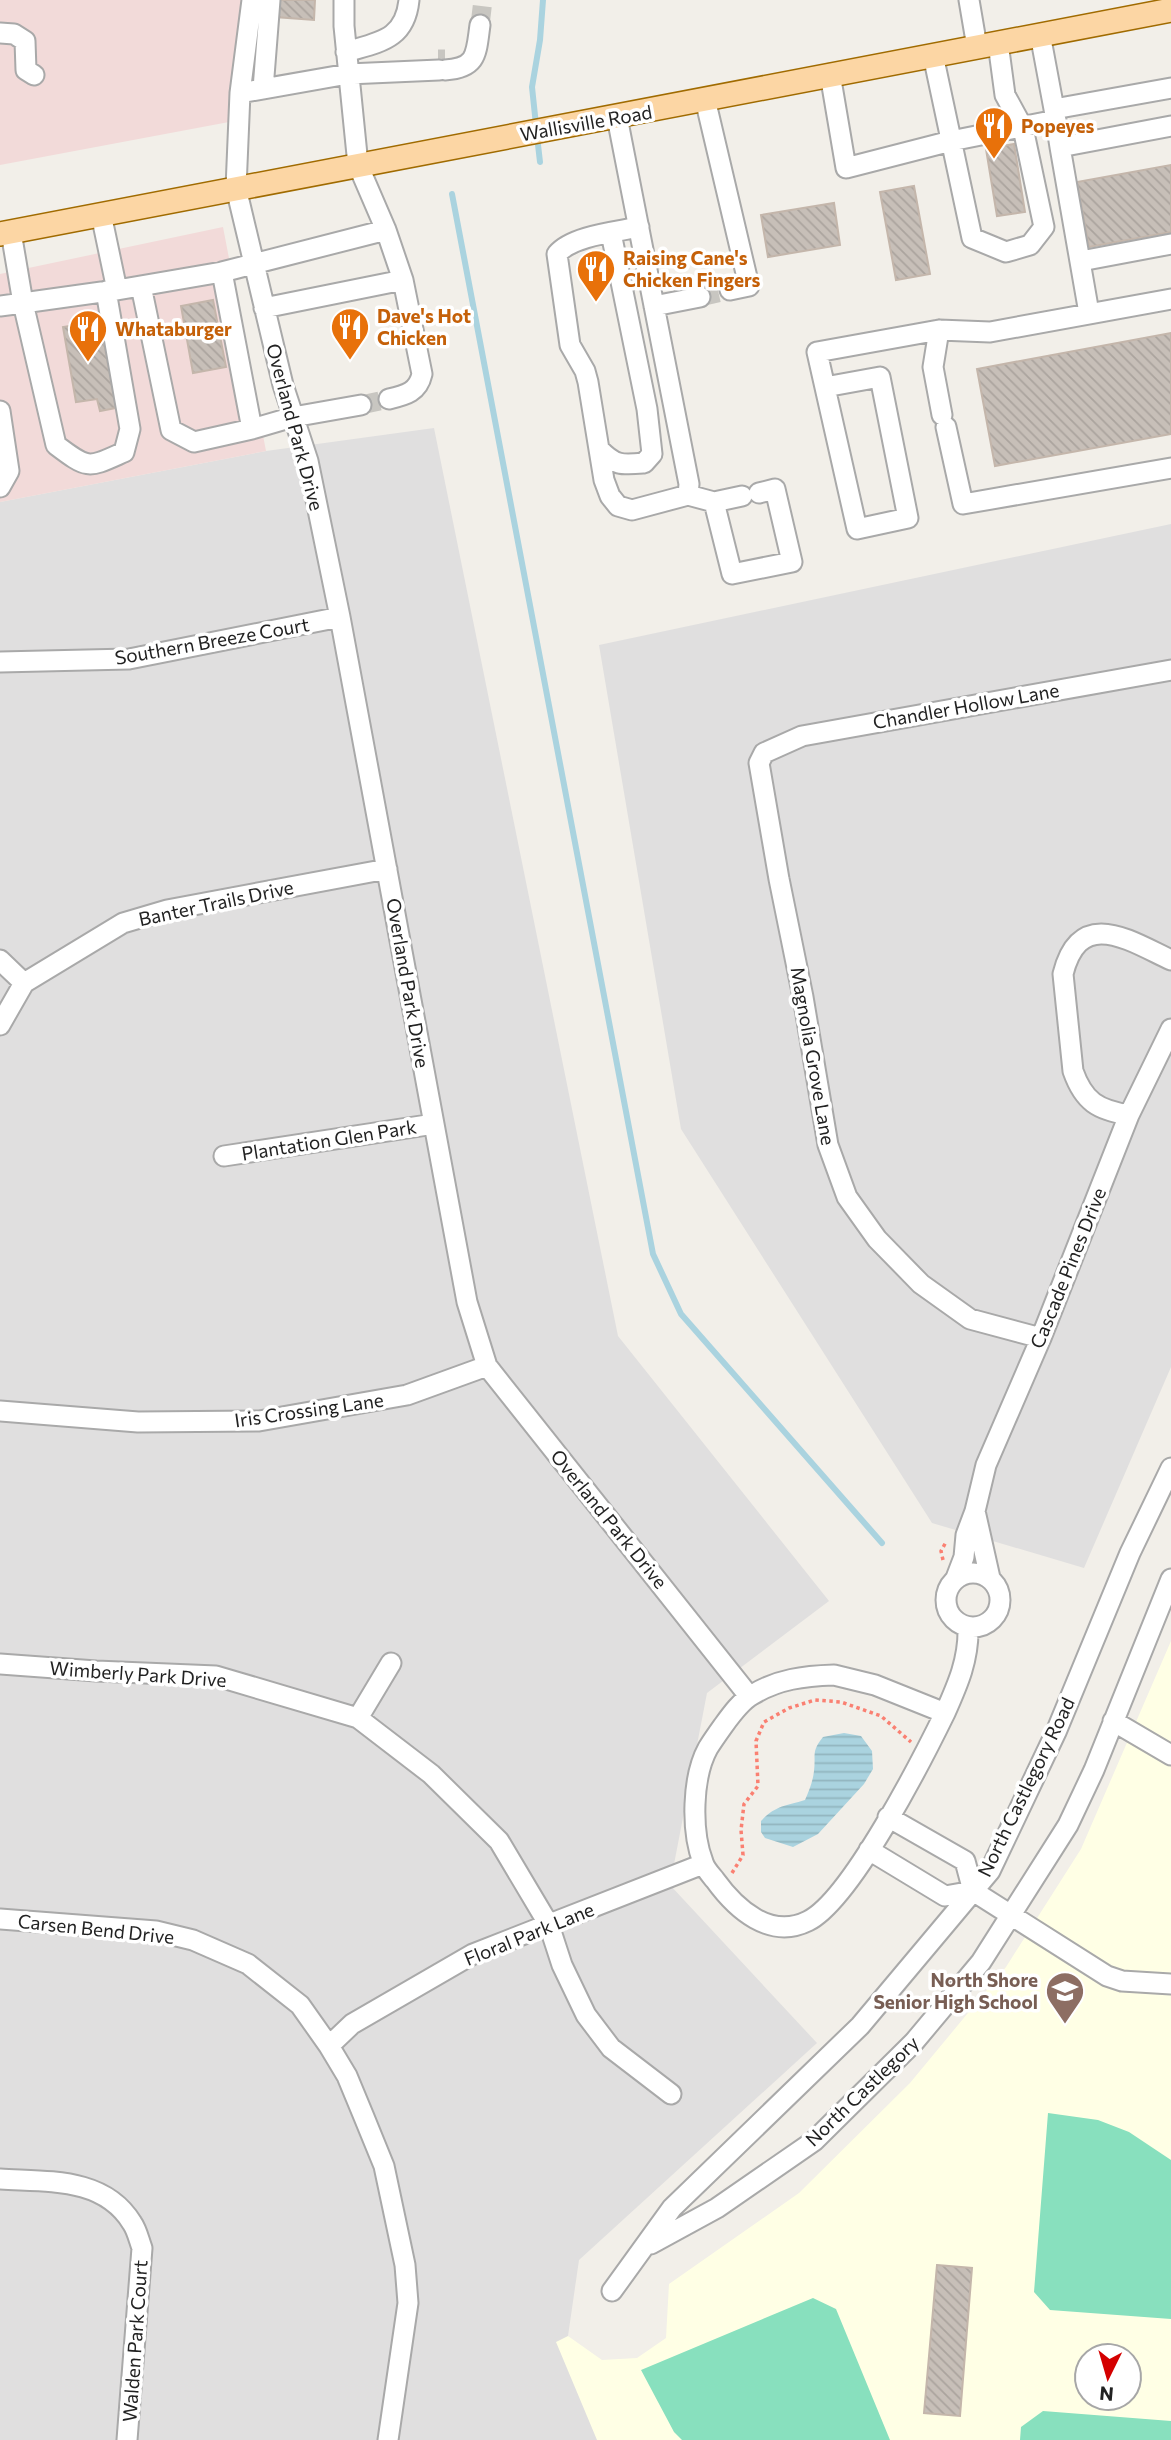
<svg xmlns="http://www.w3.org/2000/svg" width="1171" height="2440" viewBox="0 0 1171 2440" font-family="Commissioner,sans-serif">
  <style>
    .residential { fill: #e0dfdf }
    .commercial { fill: #f2dad9 }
    .education { fill: #ffffe5; fill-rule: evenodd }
    .pitch { fill: #88e0be }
    .water { fill: url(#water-rules) }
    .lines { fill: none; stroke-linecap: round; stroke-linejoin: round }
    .stream { stroke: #aad3df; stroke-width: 6 }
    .building { fill: url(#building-back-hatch); stroke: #c4b6ab; stroke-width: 2 }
    .minor-tunnel { stroke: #c8c6c1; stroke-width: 19; stroke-dasharray: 19 10; stroke-linecap: butt }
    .minor-casing { stroke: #a9a9a9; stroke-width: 23 }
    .major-casing { stroke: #a06b00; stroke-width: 26 }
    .path { stroke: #fa8072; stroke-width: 3.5; stroke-dasharray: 3.5 3.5; stroke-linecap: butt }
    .minor { stroke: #fff; stroke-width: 19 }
    .major { stroke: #fcd6a4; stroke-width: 23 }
    .labels { text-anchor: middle; stroke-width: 7; stroke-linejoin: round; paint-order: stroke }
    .street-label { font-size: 19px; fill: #222; stroke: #fff }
    .food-label { font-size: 19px; font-weight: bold; fill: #c56008; stroke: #fff; text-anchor: start }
    .education-label { font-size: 19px; font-weight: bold; fill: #785e54; stroke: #fff; text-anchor: end }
  </style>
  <defs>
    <pattern id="water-rules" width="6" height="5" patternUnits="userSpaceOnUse" patternTransform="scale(1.75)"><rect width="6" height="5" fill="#aad3df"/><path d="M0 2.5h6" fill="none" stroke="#92b5bf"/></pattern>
    <pattern id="building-back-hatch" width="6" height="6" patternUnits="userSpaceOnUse" patternTransform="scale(1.75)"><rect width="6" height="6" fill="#c7bfb8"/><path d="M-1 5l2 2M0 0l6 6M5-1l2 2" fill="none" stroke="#aba49e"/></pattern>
  </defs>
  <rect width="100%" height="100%" fill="#f2efe9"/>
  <path class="residential" d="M434,428l184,908 211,265 -122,92 -37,192 147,158 -238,217 -11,76 41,104h-609v-1938l266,-51z
    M1171,524v843l-87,201 -152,-45 -251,-394 -82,-484z"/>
  <path class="commercial" d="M0,0h242l-13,122 -229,43z
    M223,227l43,224 -266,51v-228z"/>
  <path class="education" d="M1171,1641v799h-574l-41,-98 12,-6 34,24 35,-2 29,-20 3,-54 130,-91 111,-110 96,-116 75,-118zM1087,2356h42v42h-42z"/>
  <path class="pitch" d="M1048,2113l50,7 31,12 42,28v159l-121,-9 -16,-18z
    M813,2298l23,11 54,131h-208l-8,-8 -33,-62z
    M1043,2411l128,10v19h-151l1,-13z"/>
  <path class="water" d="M844,1733l17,3 11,15 1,18 -9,15 -46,50 -25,13 -28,-9 -4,-6v-11c15,-16 25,-15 44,-21 4,-9 8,-19 9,-29 2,-17 -3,-19 9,-34z"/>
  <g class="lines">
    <path class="stream" d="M536,125l-4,-38 8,-47 3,-40
      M537,136l3,26
      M452,194l201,1060 28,60 201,229"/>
  </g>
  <path class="building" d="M277,0h38l-1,20 -39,-3z
    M1014,144l11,68 -28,4 -11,-67z
    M1171,165v67l-82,15 -12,-65z
    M914,186l16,88 -34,6 -16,-88z
    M834,203l6,42 -72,12 -7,-42z
    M213,300l13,67 -33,6 -12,-67z
    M100,321l16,87 -16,3 -3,-12 -21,3 -13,-75z
    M1171,333v101l-176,32 -18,-97z
    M937,2265l35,3 -12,148 -36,-3z"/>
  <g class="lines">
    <path class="minor-tunnel" d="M480,25l3,-25
      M438,59h7
      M700,297l30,-7
      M361,405l28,-6"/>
    <g class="minor-casing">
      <path id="minor" d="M252,0l-12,93 -4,95 47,197 25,76 32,156 127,685 20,64 262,330
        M969,0l8,47
        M0,33l14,1 11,7 1,29 8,5
        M1040,34l14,75
        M346,52c33,-10 59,-12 63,-52
        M933,55l39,183 34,14 24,-7 14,-18 -21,-99 -18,-33 -7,-52
        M445,70c33,-2 31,-17 35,-45
        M830,74l16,94 105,-27 105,-21
        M1171,88l-117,21 6,38 111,-21
        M263,89l7,-89
        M240,93l108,-19 91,-4
        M705,99l44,187 -19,4
        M617,117l72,367 -1,11
        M1060,147l29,166
        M101,214l16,76 105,-18
        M639,227c-24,5 -67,9 -82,27l13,91 15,26 3,11 16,98 6,16 8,10 14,4 56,-15 26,7
        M11,232l12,71 93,-13
        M1081,261l90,-17
        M141,286l30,144 23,12 58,-13
        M0,306l23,-3 33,142c33,25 32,23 68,7l6,-23 -24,-138
        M654,306l46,-9
        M264,308l139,-28 -17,-50 -28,-65 -14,-139v-26
        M939,330l-6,37 9,48
        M825,387l55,-10 28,141 -51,11 -40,-177 122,-22 51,2 181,-33
        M389,399c17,-4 29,-7 33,-25l-19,-94
        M361,405l-68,12 -41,12 -30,-157 164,-42
        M0,411l9,60 -9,16
        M946,427l17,77 208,-36
        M599,449c16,17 23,16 45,14l8,-9 -5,-45 -36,-176
        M742,496l-28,6 18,72 60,-12 -17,-73 -16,4
        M0,662l129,-3 211,-42
        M0,960l24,23
        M0,1025l24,-42 99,-60 44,-13 220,-41
        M1129,1115c-31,-5 -45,-13 -56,-44l-10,-97c17,-68 67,-33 108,-14
        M224,1156l210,-32
        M1041,1338l-71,-19 -49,-35 -44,-45 -30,-42 -19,-52 -25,-148 -24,-118 -20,-116 5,-10 38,-17 369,-66
        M0,1411l138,11 121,-1 148,-26 80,-29
        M975,1511l15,67
        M946 1600a27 27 0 1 1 54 0a27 27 0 1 1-54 0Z
        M956,1578l8,-21 2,-22 9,-24 11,-46 55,-127 88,-223 42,-86
        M0,1664l96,7 120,5 142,42 73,56 68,67 50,84 13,40 24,50 25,33 60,46
        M834,1675l41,10 70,28c-22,45 -94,187 -137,208 -38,19 -72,-12 -93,-41 -4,-5 -10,-11 -12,-18 -12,-31 -11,-85 5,-114 5,-8 10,-15 15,-22 8,-11 18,-25 29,-31 26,-16 52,-19 82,-20z
        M945,1713c13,-29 24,-54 23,-86
        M358,1718l33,-55
        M1113,1721l58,34
        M888,1817l77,44 8,30 134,85 15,5 49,3
        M869,1850l76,46 28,-5
        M0,1919l156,12 37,9 55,24 52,41 29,41 18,30 17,41 20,49 21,99 3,38 -20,137
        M329,2046l23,-22 121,-70 230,-90
        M0,2179c48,3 104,-2 132,44 5,7 7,17 10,25l-15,192
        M651,2244l66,-36 97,-67 100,-99 67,-80 87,-137 26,-55 77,-191
        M612,2291l60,-83 188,-182 130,-155 66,-139 74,-179 41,-85"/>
    </g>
    <g class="major-casing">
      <path id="major" d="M0,234l1171,-224"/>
    </g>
    <path class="path" d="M943,1560l-2,-9 5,-9
      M732,1873l11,-18 -2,-25 3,-26 14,-18 -2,-45 8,-19 25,-14 26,-8 26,2 40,14 30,26"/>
    <use href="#minor" class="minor"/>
    <use href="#major" class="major"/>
  </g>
  <defs>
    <g id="restaurant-pin" transform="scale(2.0125)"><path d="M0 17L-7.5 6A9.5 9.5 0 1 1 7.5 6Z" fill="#e8710a" stroke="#fff"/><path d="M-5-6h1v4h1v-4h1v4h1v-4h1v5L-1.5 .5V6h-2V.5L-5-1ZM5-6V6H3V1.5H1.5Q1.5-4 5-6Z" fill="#fff"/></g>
    <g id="school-pin" transform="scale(2.0125)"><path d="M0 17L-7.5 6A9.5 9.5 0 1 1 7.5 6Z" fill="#8d6e63" stroke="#fff"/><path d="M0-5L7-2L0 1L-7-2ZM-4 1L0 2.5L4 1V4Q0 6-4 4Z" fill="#fff"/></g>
  </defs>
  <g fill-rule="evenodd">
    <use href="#restaurant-pin" x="994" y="126"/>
    <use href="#restaurant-pin" x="596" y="269"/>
    <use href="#restaurant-pin" x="350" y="327"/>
    <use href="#restaurant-pin" x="88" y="329"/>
    <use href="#school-pin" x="1065" y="1991"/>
  </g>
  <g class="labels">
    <g class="street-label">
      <text transform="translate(586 123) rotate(-10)" y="7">Wallisville Road</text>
      <text transform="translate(295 427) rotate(75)" y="7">Overland Park Drive</text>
      <text transform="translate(212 641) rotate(-10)" y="7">Southern Breeze Court</text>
      <text transform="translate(966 706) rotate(-10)" y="7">Chandler Hollow Lane</text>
      <text transform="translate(216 903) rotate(-12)" y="7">Banter Trails Drive</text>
      <text transform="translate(408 983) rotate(80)" y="7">Overland Park Drive</text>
      <text transform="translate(813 1056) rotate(80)" y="7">Magnolia Grove Lane</text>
      <text transform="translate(329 1140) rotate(-9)" y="7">Plantation Glen Park</text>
      <text transform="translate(1068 1268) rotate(-68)" y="7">Cascade Pines Drive</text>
      <text transform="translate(309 1410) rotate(-8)" y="7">Iris Crossing Lane</text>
      <text transform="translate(609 1519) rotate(51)" y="7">Overland Park Drive</text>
      <text transform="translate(138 1674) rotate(4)" y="7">Wimberly Park Drive</text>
      <text transform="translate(1026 1787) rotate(-64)" y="7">North Castlegory Road</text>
      <text transform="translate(96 1929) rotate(6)" y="7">Carsen Bend Drive</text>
      <text transform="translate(529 1934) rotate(-22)" y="7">Floral Park Lane</text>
      <text transform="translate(862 2091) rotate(-44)" y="7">North Castlegory</text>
      <text transform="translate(135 2341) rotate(-86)" y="7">Walden Park Court</text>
    </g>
    <g class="food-label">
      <text x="1021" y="133">Popeyes</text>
      <text x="623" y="265">Raising Cane's<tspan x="623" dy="22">Chicken Fingers</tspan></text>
      <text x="377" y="323">Dave's Hot<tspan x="377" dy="22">Chicken</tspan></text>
      <text x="115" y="336">Whataburger</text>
    </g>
    <g class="education-label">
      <text x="1038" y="1987">North Shore<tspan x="1038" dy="22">Senior High School</tspan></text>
    </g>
  </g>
  <g transform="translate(1108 2377) rotate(185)"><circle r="33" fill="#ffffff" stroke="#a7a7a7" stroke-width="2"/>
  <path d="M0-5L12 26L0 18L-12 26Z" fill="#d40000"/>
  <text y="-10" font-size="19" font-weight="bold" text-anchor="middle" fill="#222222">N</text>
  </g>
</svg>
